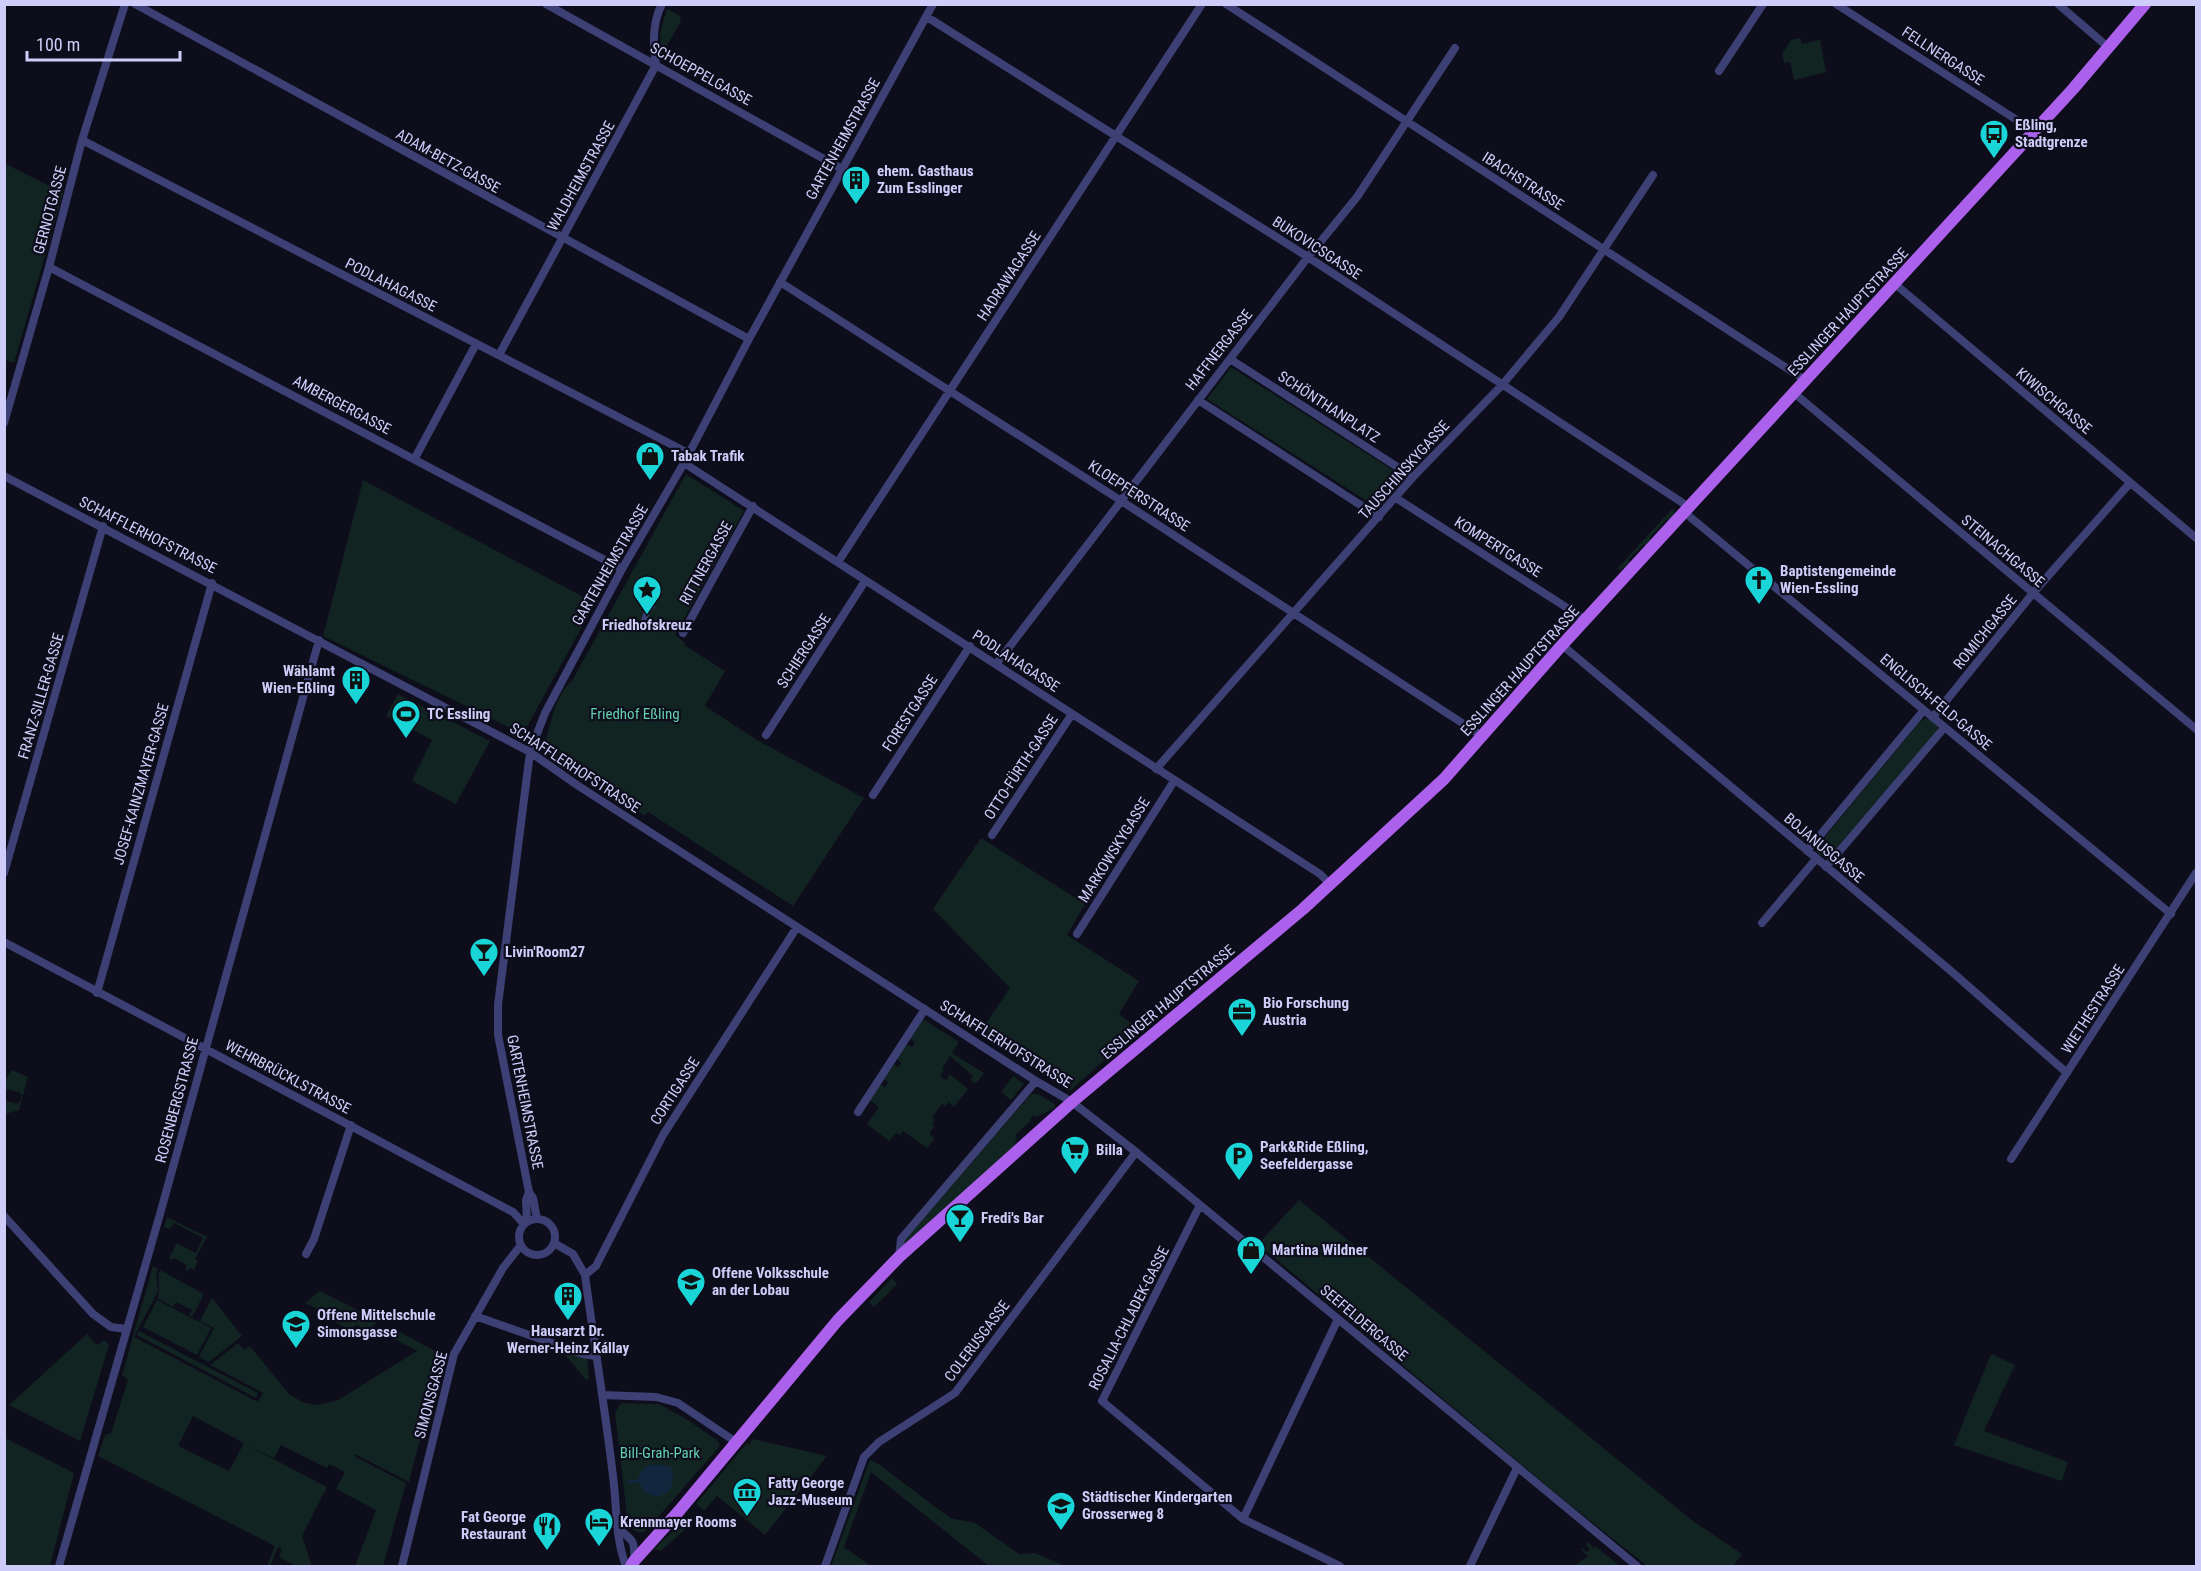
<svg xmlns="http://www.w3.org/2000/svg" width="2201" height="1571" viewBox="0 0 2201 1571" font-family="'Roboto Condensed',sans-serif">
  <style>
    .green { fill: #112421; fill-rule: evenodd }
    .water { fill: #12273e }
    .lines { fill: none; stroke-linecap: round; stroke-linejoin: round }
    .stream { stroke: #12273e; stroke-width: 3 }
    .pedestrian { stroke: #3d4074; stroke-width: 6 }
    .minor { stroke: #3d4074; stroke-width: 8 }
    .primary { stroke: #ac61ec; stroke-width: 12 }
    .labels { text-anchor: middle; stroke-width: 4.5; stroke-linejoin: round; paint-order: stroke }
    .street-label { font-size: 15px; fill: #cecdf9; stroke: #0e0d1b }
    .poi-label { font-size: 15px; font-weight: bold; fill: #cecdf9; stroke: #0e0d1b; text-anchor: start }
    .park-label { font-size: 15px; fill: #63cfab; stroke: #0e0d1b }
  </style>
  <rect width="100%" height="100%" fill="#0e0d1b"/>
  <path class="green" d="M667,9l12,6 2,6 -20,35 -1,-24z
    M1800,38l2,6 18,-4 6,32 -32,8 -4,-18 -6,1 -2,-9 9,-14z
    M4,163l59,30 -49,170 -10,-4z
    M1231,367l171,109 -27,30 -168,-107z
    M686,474l58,37 -69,124 10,8 -1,2 41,26 -20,35 52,34 107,58 -71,108 -145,-94 -3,4 -51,-33 4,-8 -31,-8 -24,-16c6,-20 12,-58 29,-70z
    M363,480l232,123 -72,131 -200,-98z
    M1675,509l-1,6 -5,6 -2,-2 -18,19 3,2 -5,6 -3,-2 -16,16 3,3 -5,6 -2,-2 -4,3 -2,-2 53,-58z
    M398,694l92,47 -34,63 -44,-23 20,-41 -46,-24z
    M1924,719c7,0 11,2 14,9l-2,4 -105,123 -10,1 -5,-4 4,-9 98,-119z
    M981,838l104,66 -18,31 72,46 -20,33 20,15 -69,62 -90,-59 30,-44 -77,-79z
    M923,1019l36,23 -7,11 32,20 -8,11 -6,-4 3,-4 -23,-20 -8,13 2,1 -4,6 6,4 4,-6 18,15 -14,18 -5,-5 -4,5 -3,-3 -10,13 3,3 -3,4 2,2 -4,6v3l5,3 -8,10 -24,-17 -3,4 -4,-2 -7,8 -22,-17 12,-17 -9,-7 10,-16 5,3 3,-5 -4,-3 10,-15 4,3 3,-4 -4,-4 9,-15 6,3 3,-5 -5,-3z
    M12,1070l16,7 -9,33 -14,4v-14l11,4 4,-2 2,-7 -3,-3 -14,-3v-8z
    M1013,1076l11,8 -13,16 -10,-8z
    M1031,1094h7l17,10v4l-19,9 -2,-2 -4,4 1,2 -16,14 2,3 -4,11 -108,95 -1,-3z
    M1299,1200l394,321 49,33 -9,12 -87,-1 -82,-65 -306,-256z
    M167,1217l40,20 -12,22 3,2 -4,9 -4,-2 -2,3 -3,-2 2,-4 -13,-7 -2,2 -3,-2 8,-15 19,10 7,-15 -29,-15 -4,6 -6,-2z
    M153,1266l5,3 -2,5 2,17 -24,46 124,65 5,-9 -53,-28 28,-22 6,7 6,-4 39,48 13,8 15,3 21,-5 79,-49 -24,-13 7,-6 42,23 -33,127 -54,-28 -1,2 52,27 -23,83h-28l21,-56 -40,-21 9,-17 -16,-8 -2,4 -46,-23 -7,13 -29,-14 82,43 -25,49 10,30h-16l-17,-9 3,-8 -4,-2 -8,19h-3l8,-20 -177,-90 7,-21 6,-2 17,-53 -6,-5zM193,1416l51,27 -15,28 -51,-25z
    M160,1270l44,24 -12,23 -3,-2 3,-5 -16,-8 -3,5 -16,-9c5,-10 -1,-19 3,-28z
    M892,1278l5,6 -23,23 -5,-5z
    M320,1291l59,30 -15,12 -6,-8 -5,2 -10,9 -4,-2 7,-6 -21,-11 1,-4 -21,-10z
    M212,1298l30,38 -33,26 -10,-5 15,-29 -14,-7z
    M157,1300l54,28 -14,27 -54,-28z
    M139,1331l119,62 -2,5 -119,-63z
    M87,1334l10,11 8,-5 4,5 -29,96 -71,-36z
    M565,1350l22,8 2,21 -3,1 -23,-28z
    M1991,1354l24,11 -31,66 84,31 -6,19 -108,-36z
    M621,1403l38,1 29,16 30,21 2,5 -74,85 -5,2 -10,-4 -4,-13 -12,-103z
    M5,1438l69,35 -24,93h-45z
    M753,1439l74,17 -62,79 -48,-39 -13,15 -8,-7 51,-61 2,2z
    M870,1460l7,3 73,55 25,5 44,31 16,-1 30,13h-76l-118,-94 -27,75 27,19h-40z
    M683,1520l8,4 -30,27 -7,-2c10,-10 19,-17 29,-29z
    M1588,1542l6,6 1,-2 25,20h-46l14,-10 -7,-6 1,-2 5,4 3,-3 -4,-4z"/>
  <path class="water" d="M649,1465h15l8,3 1,12 -3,11 -12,6 -13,-4 -7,-12 2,-9z"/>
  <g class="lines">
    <path class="stream" d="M628,1482l10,-1"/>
    <path class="pedestrian" d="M644,621l3,-10 5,-5"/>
    <path class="minor" d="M135,4l614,335
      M546,4l296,165
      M1226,4l579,376
      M1836,4l187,120 9,10
      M2058,4l51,44
      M927,17l381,240 381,250
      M1719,71l44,-67
      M82,140l606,313
      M49,267l573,302
      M780,282l343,220 359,234
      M1895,284l301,254
      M499,355l157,-290c-3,-19 -4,-43 6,-61
      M1230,359l183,118
      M1794,393l402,336
      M1198,400l181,117
      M4,423l45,-156 33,-127 43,-136
      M415,458l61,-114
      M684,463l636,411 10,10
      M4,476l526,276 47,33 459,296 36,21 64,50 501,414
      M1396,498l190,122
      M1684,512l487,402
      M838,562l364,-558
      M683,633l70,-127
      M1562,645l389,326 116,102
      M997,663l311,-406 49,-60 98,-149
      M1933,717l100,-124 97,-110
      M766,735l99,-154
      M1156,769l257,-292 89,-92 57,-68 94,-142
      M873,795l97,-149
      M992,835l80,-121
      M1807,851l117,-141
      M1826,867l118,-139
      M4,873l99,-347
      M1762,923l54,-64
      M1077,934l97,-153
      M4,942l509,270 11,12
      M97,993l115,-410
      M858,1112l67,-103
      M2011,1159l185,-286
      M1200,1205l-98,196 141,118 95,-200
      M4,1216l89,98 18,13 15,2
      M537,1219l-4,-21 -4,-6 -31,-157v-30l32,-253 15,-39 77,-144 62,-106 65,-124 184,-335
      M519 1237a18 18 0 1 1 36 0a18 18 0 1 1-36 0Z
      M527,1222l-1,-22 3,-8
      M554,1243l19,11 12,21c9,67 20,134 28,201 4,30 2,62 13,90
      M306,1254l8,-15 37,-114
      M899,1257l2,-18 135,-158
      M585,1275l11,-9 67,-131 134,-208
      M475,1316l108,38 12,2
      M602,1395l54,2 22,6 58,39
      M1243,1519l97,47
      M620,1530c14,11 15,12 14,30
      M59,1566l101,-352 159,-574
      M402,1566l52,-212 49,-86 18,-23
      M825,1566l39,-109 15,-15 76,-49 181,-241
      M1470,1566l47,-98"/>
    <path class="primary" d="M631,1566l3,-5 45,-50 159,-191 61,-63 173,-155 231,-193 141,-130 118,-134 511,-556 72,-85"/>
  </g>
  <defs>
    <g id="bus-pin" transform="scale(1.5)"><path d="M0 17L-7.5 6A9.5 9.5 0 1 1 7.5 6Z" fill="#1ad5d8" stroke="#0e0d1b"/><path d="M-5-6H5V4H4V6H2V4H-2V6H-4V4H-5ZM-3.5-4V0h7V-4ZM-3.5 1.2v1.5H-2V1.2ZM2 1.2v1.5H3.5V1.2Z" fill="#111"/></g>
    <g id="building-pin" transform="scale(1.5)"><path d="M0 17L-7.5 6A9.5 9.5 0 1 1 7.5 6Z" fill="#1ad5d8" stroke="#0e0d1b"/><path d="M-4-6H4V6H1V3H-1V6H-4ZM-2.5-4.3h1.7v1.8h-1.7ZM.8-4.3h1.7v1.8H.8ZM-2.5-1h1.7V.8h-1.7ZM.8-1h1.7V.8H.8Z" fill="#111"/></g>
    <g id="shop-pin" transform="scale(1.5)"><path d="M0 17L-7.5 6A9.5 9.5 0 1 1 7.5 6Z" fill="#1ad5d8" stroke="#0e0d1b"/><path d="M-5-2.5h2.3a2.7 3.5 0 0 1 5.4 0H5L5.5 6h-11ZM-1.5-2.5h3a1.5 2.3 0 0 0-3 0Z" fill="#111"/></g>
    <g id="church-pin" transform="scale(1.5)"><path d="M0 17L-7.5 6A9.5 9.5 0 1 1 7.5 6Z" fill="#1ad5d8" stroke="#0e0d1b"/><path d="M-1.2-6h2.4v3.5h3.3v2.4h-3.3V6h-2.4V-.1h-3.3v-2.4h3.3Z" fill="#111"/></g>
    <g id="sight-pin" transform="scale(1.5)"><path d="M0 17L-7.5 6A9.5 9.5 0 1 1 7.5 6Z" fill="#1ad5d8" stroke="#0e0d1b"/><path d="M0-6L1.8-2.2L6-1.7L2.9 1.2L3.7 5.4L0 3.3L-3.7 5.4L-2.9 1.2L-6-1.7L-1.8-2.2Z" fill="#111"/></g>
    <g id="stadium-pin" transform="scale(1.5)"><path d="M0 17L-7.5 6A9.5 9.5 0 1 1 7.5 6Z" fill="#1ad5d8" stroke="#0e0d1b"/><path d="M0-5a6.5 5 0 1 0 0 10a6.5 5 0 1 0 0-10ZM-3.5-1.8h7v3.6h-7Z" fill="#111"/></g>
    <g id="bar-pin" transform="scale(1.5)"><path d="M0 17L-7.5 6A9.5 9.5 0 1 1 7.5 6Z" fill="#1ad5d8" stroke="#0e0d1b"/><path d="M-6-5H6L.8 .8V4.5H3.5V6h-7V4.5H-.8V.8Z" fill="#111"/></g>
    <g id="office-pin" transform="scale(1.5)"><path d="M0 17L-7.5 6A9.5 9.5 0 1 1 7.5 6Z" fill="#1ad5d8" stroke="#0e0d1b"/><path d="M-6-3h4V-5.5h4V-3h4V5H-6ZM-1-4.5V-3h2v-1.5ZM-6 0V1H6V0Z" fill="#111"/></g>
    <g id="supermarket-pin" transform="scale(1.5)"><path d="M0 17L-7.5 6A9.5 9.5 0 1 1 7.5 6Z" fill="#1ad5d8" stroke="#0e0d1b"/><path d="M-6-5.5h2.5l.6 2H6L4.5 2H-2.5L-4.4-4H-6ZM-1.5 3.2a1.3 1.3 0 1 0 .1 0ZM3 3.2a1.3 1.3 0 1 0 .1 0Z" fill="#111"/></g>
    <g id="parking-pin" transform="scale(1.5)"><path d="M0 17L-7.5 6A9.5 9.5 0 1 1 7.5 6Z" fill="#1ad5d8" stroke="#0e0d1b"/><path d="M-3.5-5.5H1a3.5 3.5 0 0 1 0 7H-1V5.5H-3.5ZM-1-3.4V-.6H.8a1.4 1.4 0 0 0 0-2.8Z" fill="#111"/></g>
    <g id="school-pin" transform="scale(1.5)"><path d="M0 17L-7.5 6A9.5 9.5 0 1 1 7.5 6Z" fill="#1ad5d8" stroke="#0e0d1b"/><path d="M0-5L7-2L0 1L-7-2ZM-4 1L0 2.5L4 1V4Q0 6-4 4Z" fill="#111"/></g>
    <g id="museum-pin" transform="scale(1.5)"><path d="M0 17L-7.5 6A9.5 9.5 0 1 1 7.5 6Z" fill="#1ad5d8" stroke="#0e0d1b"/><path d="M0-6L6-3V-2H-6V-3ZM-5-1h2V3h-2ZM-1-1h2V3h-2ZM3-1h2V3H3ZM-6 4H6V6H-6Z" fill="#111"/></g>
    <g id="hotel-pin" transform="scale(1.5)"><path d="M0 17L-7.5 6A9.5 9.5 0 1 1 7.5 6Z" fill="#1ad5d8" stroke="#0e0d1b"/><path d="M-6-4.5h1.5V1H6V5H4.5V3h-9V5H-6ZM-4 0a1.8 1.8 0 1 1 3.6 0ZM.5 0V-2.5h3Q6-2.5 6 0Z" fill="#111"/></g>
    <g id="restaurant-pin" transform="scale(1.5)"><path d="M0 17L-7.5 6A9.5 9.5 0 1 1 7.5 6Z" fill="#1ad5d8" stroke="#0e0d1b"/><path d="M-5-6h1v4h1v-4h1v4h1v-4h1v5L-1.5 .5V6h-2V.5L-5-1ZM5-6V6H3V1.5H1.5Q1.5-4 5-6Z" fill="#111"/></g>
  </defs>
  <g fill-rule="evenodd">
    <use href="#bus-pin" x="1994" y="134"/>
    <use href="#building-pin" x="856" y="180"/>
    <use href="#shop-pin" x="650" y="456"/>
    <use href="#church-pin" x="1759" y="580"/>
    <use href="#sight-pin" x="647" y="590"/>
    <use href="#building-pin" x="356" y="680"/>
    <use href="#stadium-pin" x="406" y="714"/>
    <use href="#bar-pin" x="484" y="952"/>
    <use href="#office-pin" x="1242" y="1012"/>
    <use href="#supermarket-pin" x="1075" y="1150"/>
    <use href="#parking-pin" x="1239" y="1156"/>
    <use href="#bar-pin" x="960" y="1218"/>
    <use href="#shop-pin" x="1251" y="1250"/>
    <use href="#school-pin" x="691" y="1282"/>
    <use href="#building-pin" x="568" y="1296"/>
    <use href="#school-pin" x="296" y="1324"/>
    <use href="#museum-pin" x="747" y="1492"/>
    <use href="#school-pin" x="1061" y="1506"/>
    <use href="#hotel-pin" x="599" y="1522"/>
    <use href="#restaurant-pin" x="547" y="1526"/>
  </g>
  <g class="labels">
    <g class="street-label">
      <text transform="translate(1943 56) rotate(33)" y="5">FELLNERGASSE</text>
      <text transform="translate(701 74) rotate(29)" y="5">SCHOEPPELGASSE</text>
      <text transform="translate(843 139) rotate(-61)" y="5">GARTENHEIMSTRASSE</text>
      <text transform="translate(448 161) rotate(29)" y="5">ADAM-BETZ-GASSE</text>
      <text transform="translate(581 176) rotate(-61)" y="5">WALDHEIMSTRASSE</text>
      <text transform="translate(1523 181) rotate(33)" y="5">IBACHSTRASSE</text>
      <text transform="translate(50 210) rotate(-75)" y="5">GERNOTGASSE</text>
      <text transform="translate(1317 248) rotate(33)" y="5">BUKOVICSGASSE</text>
      <text transform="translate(1009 276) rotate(-57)" y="5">HADRAWAGASSE</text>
      <text transform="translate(391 285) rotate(27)" y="5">PODLAHAGASSE</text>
      <text transform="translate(1848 312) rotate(-47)" y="5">ESSLINGER HAUPTSTRASSE</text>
      <text transform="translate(1219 350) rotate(-52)" y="5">HAFFNERGASSE</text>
      <text transform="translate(2054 401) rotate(40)" y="5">KIWISCHGASSE</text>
      <text transform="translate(342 405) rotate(28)" y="5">AMBERGERGASSE</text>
      <text transform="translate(1329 407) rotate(33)" y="5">SCHÖNTHANPLATZ</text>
      <text transform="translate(1404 470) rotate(-48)" y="5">TAUSCHINSKYGASSE</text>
      <text transform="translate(1139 496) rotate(33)" y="5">KLOEPFERSTRASSE</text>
      <text transform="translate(148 535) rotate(27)" y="5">SCHAFFLERHOFSTRASSE</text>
      <text transform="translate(1498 547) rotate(32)" y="5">KOMPERTGASSE</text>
      <text transform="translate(2003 551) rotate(40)" y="5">STEINACHGASSE</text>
      <text transform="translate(706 563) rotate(-61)" y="5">RITTNERGASSE</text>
      <text transform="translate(610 565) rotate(-60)" y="5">GARTENHEIMSTRASSE</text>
      <text transform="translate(1985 632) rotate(-51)" y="5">ROMICHGASSE</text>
      <text transform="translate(804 651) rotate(-57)" y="5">SCHIERGASSE</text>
      <text transform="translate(1016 661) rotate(33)" y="5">PODLAHAGASSE</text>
      <text transform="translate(1520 671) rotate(-48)" y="5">ESSLINGER HAUPTSTRASSE</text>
      <text transform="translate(41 696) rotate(-74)" y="5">FRANZ-SILLER-GASSE</text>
      <text transform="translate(1936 702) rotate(40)" y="5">ENGLISCH-FELD-GASSE</text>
      <text transform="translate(910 713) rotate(-57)" y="5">FORESTGASSE</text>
      <text transform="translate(1021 767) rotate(-57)" y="5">OTTO-FÜRTH-GASSE</text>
      <text transform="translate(575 768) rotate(33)" y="5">SCHAFFLERHOFSTRASSE</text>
      <text transform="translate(141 784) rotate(-74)" y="5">JOSEF-KAINZMAYER-GASSE</text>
      <text transform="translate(1824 848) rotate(40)" y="5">BOJANUSGASSE</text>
      <text transform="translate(1114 850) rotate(-58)" y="5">MARKOWSKYGASSE</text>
      <text transform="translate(1168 1002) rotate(-40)" y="5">ESSLINGER HAUPTSTRASSE</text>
      <text transform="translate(2093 1009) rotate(-57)" y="5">WIETHESTRASSE</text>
      <text transform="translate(1006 1044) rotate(32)" y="5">SCHAFFLERHOFSTRASSE</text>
      <text transform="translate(288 1077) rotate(28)" y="5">WEHRBRÜCKLSTRASSE</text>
      <text transform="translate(675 1091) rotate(-57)" y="5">CORTIGASSE</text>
      <text transform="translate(177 1100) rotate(-75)" y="5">ROSENBERGSTRASSE</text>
      <text transform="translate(525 1102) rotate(79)" y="5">GARTENHEIMSTRASSE</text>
      <text transform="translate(1129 1318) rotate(-63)" y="5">ROSALIA-CHLADEK-GASSE</text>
      <text transform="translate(1364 1323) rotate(40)" y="5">SEEFELDERGASSE</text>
      <text transform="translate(977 1341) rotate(-53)" y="5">COLERUSGASSE</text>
      <text transform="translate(431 1395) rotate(-75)" y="5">SIMONSGASSE</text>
    </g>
    <g class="poi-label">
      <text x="2015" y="130">Eßling,<tspan x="2015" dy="17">Stadtgrenze</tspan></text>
      <text x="877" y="176">ehem. Gasthaus<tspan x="877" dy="17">Zum Esslinger</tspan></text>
      <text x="671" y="461">Tabak Trafik</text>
      <text x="1780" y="576">Baptistengemeinde<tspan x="1780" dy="17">Wien-Essling</tspan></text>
      <text x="647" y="630" text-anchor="middle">Friedhofskreuz</text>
      <text x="335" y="676" text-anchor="end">Wählamt<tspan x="335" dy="17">Wien-Eßling</tspan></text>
      <text x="427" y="719">TC Essling</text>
      <text x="505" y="957">Livin'Room27</text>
      <text x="1263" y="1008">Bio Forschung<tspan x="1263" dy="17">Austria</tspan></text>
      <text x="1260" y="1152">Park&amp;Ride Eßling,<tspan x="1260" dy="17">Seefeldergasse</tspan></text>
      <text x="1096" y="1155">Billa</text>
      <text x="981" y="1223">Fredi's Bar</text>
      <text x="1272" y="1255">Martina Wildner</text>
      <text x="712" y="1278">Offene Volksschule<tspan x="712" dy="17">an der Lobau</tspan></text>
      <text x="317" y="1320">Offene Mittelschule<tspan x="317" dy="17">Simonsgasse</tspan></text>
      <text x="568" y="1336" text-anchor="middle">Hausarzt Dr.<tspan x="568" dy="17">Werner-Heinz Kállay</tspan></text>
      <text x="768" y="1488">Fatty George<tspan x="768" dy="17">Jazz-Museum</tspan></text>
      <text x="1082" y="1502">Städtischer Kindergarten<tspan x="1082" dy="17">Grosserweg 8</tspan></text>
      <text x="526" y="1522" text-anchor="end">Fat George<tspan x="526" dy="17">Restaurant</tspan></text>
      <text x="620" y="1527">Krennmayer Rooms</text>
    </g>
    <g class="park-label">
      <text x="635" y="719">Friedhof Eßling</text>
      <text x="660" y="1458">Bill-Grah-Park</text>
    </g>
  </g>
  <rect width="2201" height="1571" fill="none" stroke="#cecdf9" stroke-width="12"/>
  <path d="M27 51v9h153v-9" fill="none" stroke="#cecdf9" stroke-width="3"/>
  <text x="36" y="51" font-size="18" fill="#cecdf9" stroke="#0e0d1b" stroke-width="4.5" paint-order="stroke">100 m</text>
</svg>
